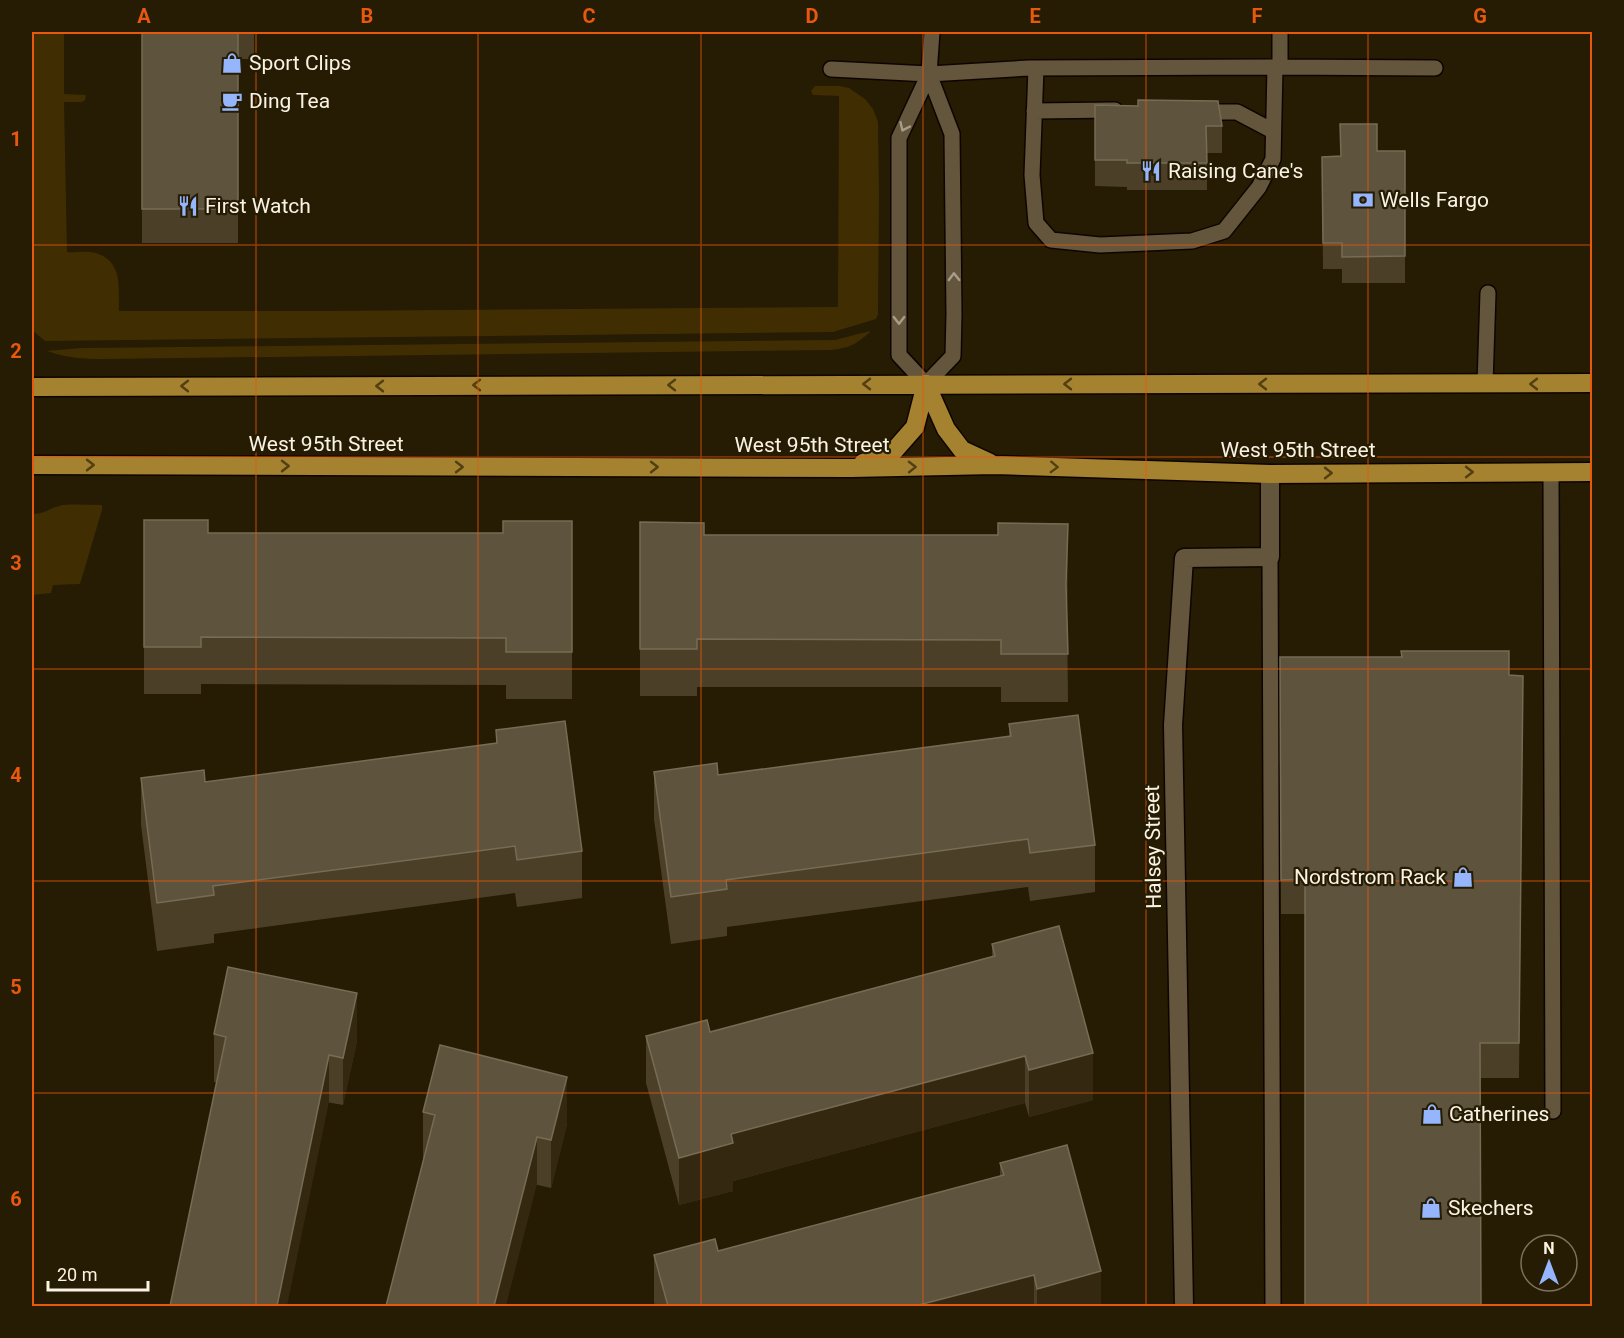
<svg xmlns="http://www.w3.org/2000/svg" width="1624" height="1338" viewBox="0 0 1624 1338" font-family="Roboto,sans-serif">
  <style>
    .green { fill: #402e02 }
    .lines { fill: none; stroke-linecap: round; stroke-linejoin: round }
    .lane-casing { stroke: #0f0500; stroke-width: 18 }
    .street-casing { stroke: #0f0500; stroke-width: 21 }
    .primary-casing { stroke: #0f0500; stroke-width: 21 }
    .lane { stroke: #63563c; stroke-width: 15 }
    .street { stroke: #63563c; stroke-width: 18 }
    .primary { stroke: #a4822f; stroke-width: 18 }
    .wall { fill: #4b4027 }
    .shaded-wall { fill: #342910 }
    .building { fill: #5e533c; stroke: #766c56; stroke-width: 1.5 }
    .oneway { stroke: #a79d88 }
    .oneway2 { stroke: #523f12 }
    .grid { fill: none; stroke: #e8590c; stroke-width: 1.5; stroke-opacity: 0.55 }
    .labels { text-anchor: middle; stroke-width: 4.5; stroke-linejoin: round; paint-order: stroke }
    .poi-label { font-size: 21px; fill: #faf3e4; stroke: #261b03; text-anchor: start }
    .street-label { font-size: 21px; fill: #faf3e4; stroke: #261b03 }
    .neatline { fill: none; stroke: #e8590c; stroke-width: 2 }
    .grid-label { font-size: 20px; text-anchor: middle; font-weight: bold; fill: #e8590c }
  </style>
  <rect width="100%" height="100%" fill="#261b03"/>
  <path class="green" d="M32,32h32v62l22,1 -1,5 -3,2h-18l3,150c9,1 20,-2 29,1 28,9 22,36 23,58h202l517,-4 1,-211 -26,-1 -2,-4 4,-5h25l9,2 16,11 8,10 5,13 1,73 -1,119 -2,5 -43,13 -788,9 -13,-11z
    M870,331l-1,2c-14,12 -20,15 -38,17l-727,9c-20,0 -38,-1 -57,-8l34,-3 754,-8z
    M102,505v5l-22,74 -27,1 -2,8 -19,2v-81c15,0 18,-7 31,-9 13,-1 26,0 39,0z"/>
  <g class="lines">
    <g class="lane-casing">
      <path id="lane" d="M1280,32v35l155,1
        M1036,68l-4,107 4,48 15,17 49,5 92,-4 32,-10 35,-44 14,-28 2,-92
        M831,69l98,5 100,-6 251,-1
        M929,74l23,60 2,180 -1,42 -27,28 -27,-29v-217l30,-64 3,-42
        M1034,111l81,-1
        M1199,112h38l36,19
        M1485,384l3,-91
        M1551,472l2,639
        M1270,557l3,749"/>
    </g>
    <g class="street-casing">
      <path id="street" d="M1184,1306l-11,-581 11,-167 86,-1v-83"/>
    </g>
    <g class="primary-casing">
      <path id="primary" d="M926,384l20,45 16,21 28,13
        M32,387l1560,-4
        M863,463l30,-11 22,-25 11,-43
        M32,465l819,3 144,-3 275,9 322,-2"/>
    </g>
    <use href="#lane" class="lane"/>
    <use href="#street" class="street"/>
    <use href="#primary" class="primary"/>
  </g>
  <path class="wall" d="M142,32h112v27h-16v184h-96z
    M378,32h87l-87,1z
    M1095,105l127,21v27h-15v37h-80v-3l-32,-1z
    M1377,151h28v132h-63v-14h-19l-1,-112 19,-1z
    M144,520l64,13h295l69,-12v178h-66v-14l-305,-1v10h-57z
    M640,522l64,13 364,36 -1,39 1,92h-67v-15h-304v9h-57z
    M1280,657l243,19 -4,402h-39l-175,-164h-24z
    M1009,724l86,121v47l-65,9 -2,-14 -301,40v9l-56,8 -17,-125v-47l64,3 291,-38z
    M496,730l86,121v47l-65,9 -2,-14 -301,41v9l-57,8 -16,-126v-47l64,4 291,-39z
    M992,944l101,156 -64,17 -4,-14 -292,78v10l-54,14 -33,-122v-47l64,-4 282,-76z
    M214,1034l143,7 -14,64 -129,-23z
    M423,1112l144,12 -16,64 -128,-29z
    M1000,1163l101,143h-446l-1,-4v-47l64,-4 282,-75z"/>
  <path class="shaded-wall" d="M1068,524v47l-2,61v-48z
    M357,993v48l-14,64v-47z
    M1093,1053v47l-64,17v-47z
    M329,1055v47l-42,204h-10z
    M1025,1056v47l-292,78v10l-54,14v-47l52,-24z
    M567,1077v47l-16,64v-48z
    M537,1137v47l-31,122h-12z
    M1101,1271v35h-64v-17z
    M1034,1275v31h-119z"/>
  <path class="building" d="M142,32h96v177h-96z
    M1138,100l80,1 4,25h-16l1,37h-80v-3h-32v-55l43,1z
    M1340,124h37v27h28v105l-63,1v-14h-19l-1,-86 19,-1z
    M144,520h64v13h295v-12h69v131h-66v-14l-305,-1v10h-57z
    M640,522l64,1v12h294v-12l70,1 -2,60 2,70h-67v-14l-304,-1v10h-57z
    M1401,651h108v24l14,1 -4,367h-39l1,263h-176v-427l-24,1 -1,-223h122z
    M1078,715l17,130 -65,8 -2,-14 -302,41 1,9 -56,8 -17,-125 63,-9 1,12 293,-39 -2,-12z
    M565,721l17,130 -65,9 -2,-14 -302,40 1,9 -57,8 -16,-125 63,-8 1,12 292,-39 -1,-13z
    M1059,926l34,127 -64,17 -4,-14 -294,78 2,9 -54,15 -33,-122 61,-16 3,12 285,-76 -3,-12z
    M228,967l129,26 -14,65 -14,-3 -52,251h-107l56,-269 -12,-3z
    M440,1045l127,32 -16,63 -14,-3 -43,169h-108l49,-191 -12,-3z
    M1067,1145l34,126 -64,18 -3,-14 -119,31h-247l-14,-51 61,-16 3,12 286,-76 -4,-12z"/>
  <defs><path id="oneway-chevron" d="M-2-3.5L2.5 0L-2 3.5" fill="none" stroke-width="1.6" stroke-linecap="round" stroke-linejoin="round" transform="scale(1.5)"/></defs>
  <g class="oneway">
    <use href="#oneway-chevron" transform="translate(904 127) rotate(115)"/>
    <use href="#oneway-chevron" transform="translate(954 277) rotate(-91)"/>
    <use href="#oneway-chevron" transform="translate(899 320) rotate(90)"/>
  </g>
  <g class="oneway2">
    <use href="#oneway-chevron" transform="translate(867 384) rotate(180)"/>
    <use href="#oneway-chevron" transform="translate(1068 384) rotate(180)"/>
    <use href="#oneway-chevron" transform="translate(1263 384) rotate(180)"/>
    <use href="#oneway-chevron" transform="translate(1534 384) rotate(180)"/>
    <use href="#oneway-chevron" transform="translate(477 385) rotate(180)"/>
    <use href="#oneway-chevron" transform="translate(672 385) rotate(180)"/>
    <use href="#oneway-chevron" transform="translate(185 386) rotate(180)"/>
    <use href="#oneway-chevron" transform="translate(380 386) rotate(180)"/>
    <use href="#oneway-chevron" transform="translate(90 465)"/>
    <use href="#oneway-chevron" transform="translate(285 466)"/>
    <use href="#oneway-chevron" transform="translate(459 467)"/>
    <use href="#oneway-chevron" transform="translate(654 467)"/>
    <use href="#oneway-chevron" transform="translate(912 467) rotate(-1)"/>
    <use href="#oneway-chevron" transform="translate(1054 467) rotate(2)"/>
    <use href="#oneway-chevron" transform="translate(1469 472)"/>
    <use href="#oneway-chevron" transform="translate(1328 473)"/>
  </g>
  <path class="grid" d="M256,32v1274M478,32v1274M701,32v1274M923,32v1274M1146,32v1274M1368,32v1274M32,245h1560M32,457h1560M32,669h1560M32,881h1560M32,1093h1560"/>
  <defs>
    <g id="shop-bare" transform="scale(1.62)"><path d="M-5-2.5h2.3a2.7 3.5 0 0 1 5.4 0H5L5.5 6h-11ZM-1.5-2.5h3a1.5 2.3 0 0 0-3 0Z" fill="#95b6fd" stroke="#261b03" stroke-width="2.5" paint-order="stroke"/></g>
    <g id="cafe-bare" transform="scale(1.62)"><path d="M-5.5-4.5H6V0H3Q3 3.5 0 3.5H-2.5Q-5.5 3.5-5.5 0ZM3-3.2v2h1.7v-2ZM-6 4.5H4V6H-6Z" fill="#95b6fd" stroke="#261b03" stroke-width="2.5" paint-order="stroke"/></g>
    <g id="restaurant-bare" transform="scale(1.62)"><path d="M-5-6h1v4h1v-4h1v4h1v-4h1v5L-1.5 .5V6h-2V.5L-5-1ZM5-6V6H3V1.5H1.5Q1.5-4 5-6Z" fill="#95b6fd" stroke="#261b03" stroke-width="2.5" paint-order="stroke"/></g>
    <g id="bank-bare" transform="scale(1.62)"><path d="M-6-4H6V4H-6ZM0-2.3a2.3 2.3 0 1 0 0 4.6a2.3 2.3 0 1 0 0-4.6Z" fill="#95b6fd" stroke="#261b03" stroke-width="2.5" paint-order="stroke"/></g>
  </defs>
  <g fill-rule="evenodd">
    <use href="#shop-bare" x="232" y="63"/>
    <use href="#cafe-bare" x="232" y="101"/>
    <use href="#restaurant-bare" x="1151" y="171"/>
    <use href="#bank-bare" x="1363" y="200"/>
    <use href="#restaurant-bare" x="188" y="206"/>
    <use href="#shop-bare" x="1463" y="877"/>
    <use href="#shop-bare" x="1432" y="1114"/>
    <use href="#shop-bare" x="1431" y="1208"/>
  </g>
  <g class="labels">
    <g class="poi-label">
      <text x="249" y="70">Sport Clips</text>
      <text x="249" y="108">Ding Tea</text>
      <text x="1168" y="178">Raising Cane's</text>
      <text x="1380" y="207">Wells Fargo</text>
      <text x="205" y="213">First Watch</text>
      <text x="1446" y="884" text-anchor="end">Nordstrom Rack</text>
      <text x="1449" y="1121">Catherines</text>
      <text x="1448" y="1215">Skechers</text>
    </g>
    <g class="street-label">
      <text x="326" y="451">West 95th Street</text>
      <text x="812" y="452">West 95th Street</text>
      <text x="1298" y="457">West 95th Street</text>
      <text transform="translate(1153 847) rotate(-91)" y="7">Halsey Street</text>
    </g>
  </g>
  <rect width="1624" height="1338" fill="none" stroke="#261b03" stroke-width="66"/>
  <g transform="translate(1549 1263)"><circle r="28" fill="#261b03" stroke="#7b715d" stroke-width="1.5"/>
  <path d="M0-4.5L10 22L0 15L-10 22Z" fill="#95b6fd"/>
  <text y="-9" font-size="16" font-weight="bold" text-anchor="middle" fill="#faf3e4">N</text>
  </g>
  <path d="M48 1281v9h100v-9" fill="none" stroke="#faf3e4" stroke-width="3"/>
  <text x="57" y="1281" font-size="18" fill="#faf3e4" stroke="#261b03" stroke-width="4.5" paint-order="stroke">20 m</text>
  <rect x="33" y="33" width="1558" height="1272" class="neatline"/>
  <g class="grid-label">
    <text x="144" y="23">A</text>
    <text x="367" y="23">B</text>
    <text x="589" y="23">C</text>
    <text x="812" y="23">D</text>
    <text x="1035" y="23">E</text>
    <text x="1257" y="23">F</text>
    <text x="1480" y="23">G</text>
    <text x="16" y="146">1</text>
    <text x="16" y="358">2</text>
    <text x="16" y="570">3</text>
    <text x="16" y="782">4</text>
    <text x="16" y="994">5</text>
    <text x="16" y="1206">6</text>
  </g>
</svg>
